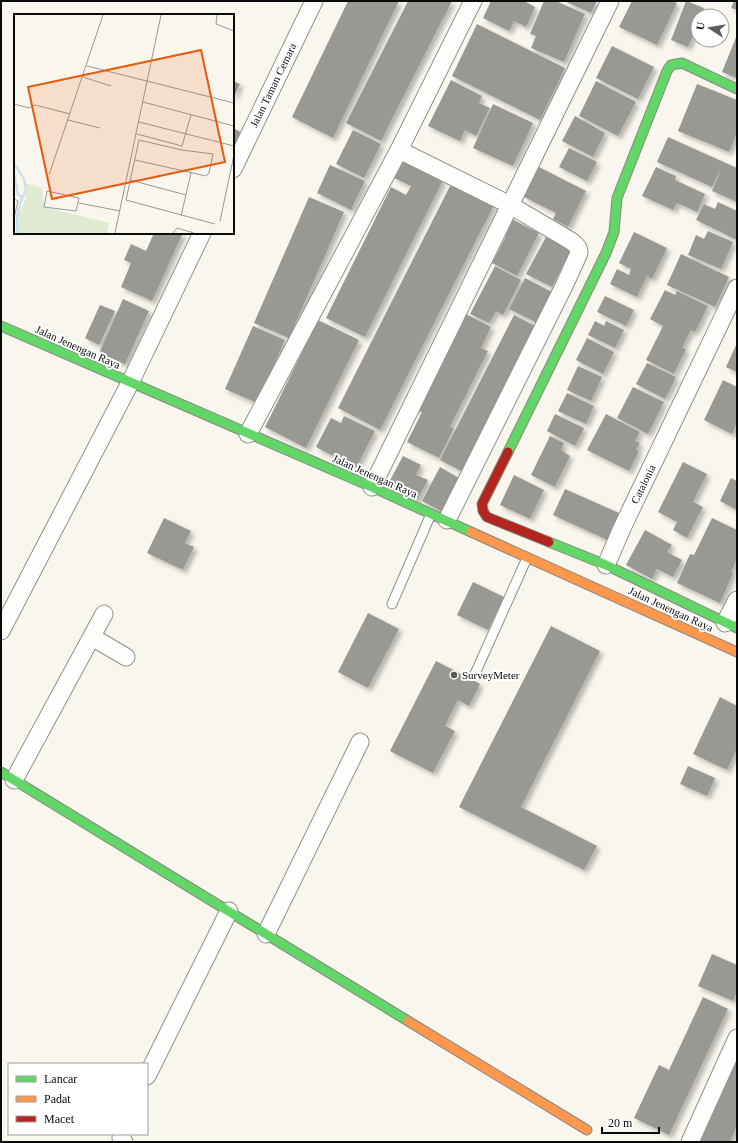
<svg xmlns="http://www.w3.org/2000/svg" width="738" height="1143" viewBox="0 0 738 1143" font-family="Georgia,serif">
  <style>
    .building { fill: #9a9894; filter: url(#shadow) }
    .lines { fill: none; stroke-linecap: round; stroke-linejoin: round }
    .lane-casing { stroke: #91908c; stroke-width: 11 }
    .street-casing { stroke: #91908c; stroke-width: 19 }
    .fast-casing { stroke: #888783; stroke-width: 11 }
    .slow-casing { stroke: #888783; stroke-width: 11 }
    .jam-casing { stroke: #888783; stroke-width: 11 }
    .lane { stroke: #fefefc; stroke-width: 9 }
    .street { stroke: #fefefc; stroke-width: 17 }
    .fast { stroke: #63d668; stroke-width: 9 }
    .slow { stroke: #ff974d; stroke-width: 9 }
    .jam { stroke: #b3261e; stroke-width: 9 }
    .poi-dot { fill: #5d5d59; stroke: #fff; stroke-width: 1.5 }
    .labels { text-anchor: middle; stroke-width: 4; stroke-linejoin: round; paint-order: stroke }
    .street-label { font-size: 11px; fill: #0a0a0a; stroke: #fff }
    .poi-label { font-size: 11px; fill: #0a0a0a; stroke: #fff; text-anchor: start }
    .inset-river { fill: none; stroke: #c9dfed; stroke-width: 2 }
    .inset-road { fill: none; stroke: #999892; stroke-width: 1 }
    .view { fill: #e8590c; fill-opacity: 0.15; stroke: #e8590c; stroke-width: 2 }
    .inset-edge { fill: none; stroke: #0a0a0a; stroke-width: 2 }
  </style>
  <defs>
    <filter id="shadow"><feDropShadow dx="3.5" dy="3.5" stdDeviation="2" flood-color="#0004"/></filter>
  </defs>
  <rect width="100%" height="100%" fill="#f8f6ed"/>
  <path class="building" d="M348,1h51l-66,137 -41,-21z
    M408,1h44l-71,140 -35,-18z
    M491,1h33l11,6 -9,20 -12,-6 -5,10 -26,-13z
    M544,1h12l29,13 -21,48 -33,-14 5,-12 -6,-2z
    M564,1h33l-6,12z
    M632,1h40l5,2 -20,42 -38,-18z
    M686,1l18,7 -3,8h-3v8l-10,23 -17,-7z
    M734,1h3v9l-6,-2z
    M477,24l88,44 -25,52 -88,-44z
    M737,35v43l-15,-6z
    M612,46l42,21 -16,32 -42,-21z
    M451,80l31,16 -3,7 11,5 -14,28 -11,-6 -5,11 -32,-15z
    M233,81l7,3 -7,15z
    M596,81l40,21 -18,34 -39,-20z
    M697,84l40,16v33l-8,19 -51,-21z
    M493,104l40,19 -20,43 -40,-18z
    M575,116l30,17 -12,24 -31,-16z
    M233,128l11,6 -11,23z
    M353,130l28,14 -17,34 -28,-14z
    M668,137l69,31v34l-25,-11 10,-24 -10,20 -55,-25z
    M569,148l28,14 -10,19 -28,-14z
    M403,160l40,20 -78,157 -39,-19 65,-131 15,8 5,-9 -17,-8z
    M330,165l35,16 -14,29 -34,-17z
    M539,167l47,24 -18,36 -15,-8 3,-6 -32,-16z
    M656,167l20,9 -1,4 30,14 -8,18 -20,-9 -4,7 -31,-14z
    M451,184l43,21 -114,225 -42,-22z
    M309,197l35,15 -55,126 -35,-15z
    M718,202l19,9v29l-41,-20 8,-16 11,5z
    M510,218l29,15 -22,43 -25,-13 14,-27 -5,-3z
    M708,231l25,11 -12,27 -33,-14 8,-20 8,4z
    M634,232l33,16 -15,31 -5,-3 -10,21 -27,-13 7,-15 12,6 2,-6 -12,-6z
    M154,233h29l-31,68 -31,-14 10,-24 -7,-3 7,-16 15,7z
    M546,237l25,13 -19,37 -26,-13z
    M681,254l48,23 -14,30 -48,-22z
    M495,266l26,14 -18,35 -7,-4 -7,12 -19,-9z
    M525,278l29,15 -15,31 -30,-15z
    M665,290l10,5 2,-4 31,15 -13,26 -4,-2 -9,18 4,1 -12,25 -28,-14 17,-34 -13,-7z
    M605,296l29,14 -8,16 -29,-14z
    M123,299l26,12 -24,53 -26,-11z
    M100,305l15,6 -16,34 -14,-7z
    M464,313l27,14 -10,21 7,3 -38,76 4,1 -15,30 -32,-16 15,-30 -7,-3z
    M514,315l27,14 -76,144 -25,-13z
    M318,320l41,20 -53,108 -41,-21z
    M595,321l9,5 2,-5 18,9 -9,18 -27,-13z
    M253,326l32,14 -28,63 -32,-14z
    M587,338l27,14 -11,22 -27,-14z
    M737,343v29l-11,-5z
    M647,363l29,14 -11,22 -29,-15z
    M578,366l24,11 -11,24 -24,-11z
    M723,380l14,7v35l-5,12 -28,-14z
    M633,387l31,15 -16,32 -31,-16z
    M567,393l27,13 -8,18 -28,-13z
    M555,414l29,14 -9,18 -28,-15z
    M606,414l34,18 -5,9 5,2 -4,7 3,1 -10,20 -42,-21z
    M344,416l31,15 -19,37 -40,-21 15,-29 10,5z
    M550,436l14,7 -3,7 9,6 -15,31 -24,-12z
    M403,456l18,9 -5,10 12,5 -11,20 -29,-16z
    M683,462l24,12 -14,28 10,5 -16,31 -14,-8 4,-8 -19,-10z
    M440,467l24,14 -18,33 -24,-13z
    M514,475l30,15 -14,29 -30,-14z
    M731,478l6,3v29l-17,-9z
    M565,489l54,24 -12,27 -54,-25z
    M164,518l27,13 -6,12 9,4 -11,23 -36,-17z
    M712,518l25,12v28l-6,14 2,1 -13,30 -43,-20 13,-29 4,1z
    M645,530l27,15 -5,7 15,8 -9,17 -16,-8 -5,10 -26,-14z
    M473,582l31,15 -16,33 -31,-15z
    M368,613l31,16 -31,59 -30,-16z
    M551,626l49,25 -79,156 76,39 -13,24 -125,-63z
    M436,661l44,23 -11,22 -11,-6 -13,26 10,5 -22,42 -43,-22z
    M720,697l17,9v43l-10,21 -34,-16z
    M688,766l27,12 -8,18 -27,-12z
    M712,954l25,11v27l-4,9 -35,-15z
    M703,997l25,12 -59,126 -35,-17 25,-53 10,5z
    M737,1059v67l-7,16h-31l21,-61 6,3z"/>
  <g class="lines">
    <g class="lane-casing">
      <path id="lane" d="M392,604l39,-90
        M474,676l53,-118"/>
    </g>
    <g class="street-casing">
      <path id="street" d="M399,150l111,55 61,36c5,4 8,6 8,12l-15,33 -117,234
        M233,169l81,-168
        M248,434l151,-284 74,-149
        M372,487l238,-486
        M606,565l17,-39 114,-238
        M725,623l12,-23
        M1,631l129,-248 72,-150
        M92,637l34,20
        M14,780l90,-166
        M266,934l94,-192
        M147,1076l82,-165
        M122,1134l-1,4 3,4
        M690,1142l47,-104"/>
    </g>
    <g class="fast-casing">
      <path id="fast" d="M1,326l371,161 99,45
        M508,452l98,-199 8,-21 3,-34 50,-127 4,-6 11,-2 55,26
        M549,542l57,23 131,63
        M1,772l407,249"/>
    </g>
    <g class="slow-casing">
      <path id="slow" d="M471,532l266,120
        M408,1021l179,109"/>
    </g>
    <g class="jam-casing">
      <path id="jam" d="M508,452l-26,52 1,7 4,6 62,25"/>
    </g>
    <use href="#lane" class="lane"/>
    <use href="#street" class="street"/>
    <use href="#fast" class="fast"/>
    <use href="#slow" class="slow"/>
    <use href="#jam" class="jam"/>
  </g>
  <circle class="poi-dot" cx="454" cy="675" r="4"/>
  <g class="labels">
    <g class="street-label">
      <text transform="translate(273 85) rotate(-64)" y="4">Jalan Taman Cemara</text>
      <text transform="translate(78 347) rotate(24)" y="4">Jalan Jenengan Raya</text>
      <text transform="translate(375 476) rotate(24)" y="4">Jalan Jenengan Raya</text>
      <text transform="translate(643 484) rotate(-64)" y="4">Catalonia</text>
      <text transform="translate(671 609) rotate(25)" y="4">Jalan Jenengan Raya</text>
    </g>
    <g class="poi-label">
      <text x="462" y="679">SurveyMeter</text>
    </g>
  </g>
  <g transform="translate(14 14)">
    <rect width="220" height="220" fill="#f8f6ed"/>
    <path d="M10,169l18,5 2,19 65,16 -2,10h-86l-3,-16 8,-19z" fill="#dfead0"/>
    <path class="inset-river" d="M0,149l10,16 2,10 -6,16 -3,17 3,11M0,158l4,23 4,1 -5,19v18"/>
    <path class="inset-road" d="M203,1l-1,9 18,7M73,52l147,37M69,63l28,9M129,88l91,24M0,90l15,4 6,-3 35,9M54,106l32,8M125,108l95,24M123,120l45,12 9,-31M121,146l71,16 3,-3 4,-19 -31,-4 -43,-10 -13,60 89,24M35,161l54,-160M116,166l56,15M33,177l32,7 -3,13 -32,-4zM0,185l4,2 -4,17M65,189l41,8M167,202l10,-43M206,207l14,-66M101,219l46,-218M159,219l4,-5 17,5"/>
    <path class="view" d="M187,36l24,112 -173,37 -24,-112z"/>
    <rect width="220" height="220" class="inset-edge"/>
  </g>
  <rect width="738" height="1143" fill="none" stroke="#0a0a0a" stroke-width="4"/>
  <rect x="8" y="1063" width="140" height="72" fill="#ffffff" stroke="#9d9d9d"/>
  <rect x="16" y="1076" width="20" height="6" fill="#63d668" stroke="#9d9d9d"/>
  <text x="44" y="1083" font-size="12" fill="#0a0a0a">Lancar</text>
  <rect x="16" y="1096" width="20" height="6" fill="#ff974d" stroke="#9d9d9d"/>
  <text x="44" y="1103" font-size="12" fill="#0a0a0a">Padat</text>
  <rect x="16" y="1116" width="20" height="6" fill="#b3261e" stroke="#9d9d9d"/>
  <text x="44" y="1123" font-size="12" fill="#0a0a0a">Macet</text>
  <g transform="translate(710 28) rotate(282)"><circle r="19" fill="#ffffff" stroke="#9d9d9d"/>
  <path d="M0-3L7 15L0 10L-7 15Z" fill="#5d5d59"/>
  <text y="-6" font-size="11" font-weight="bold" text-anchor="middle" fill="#0a0a0a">U</text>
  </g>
  <path d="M602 1127v6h57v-6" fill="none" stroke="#0a0a0a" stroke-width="2"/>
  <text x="608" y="1127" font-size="12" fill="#0a0a0a" stroke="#ffffff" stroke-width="3" paint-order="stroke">20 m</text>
</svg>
